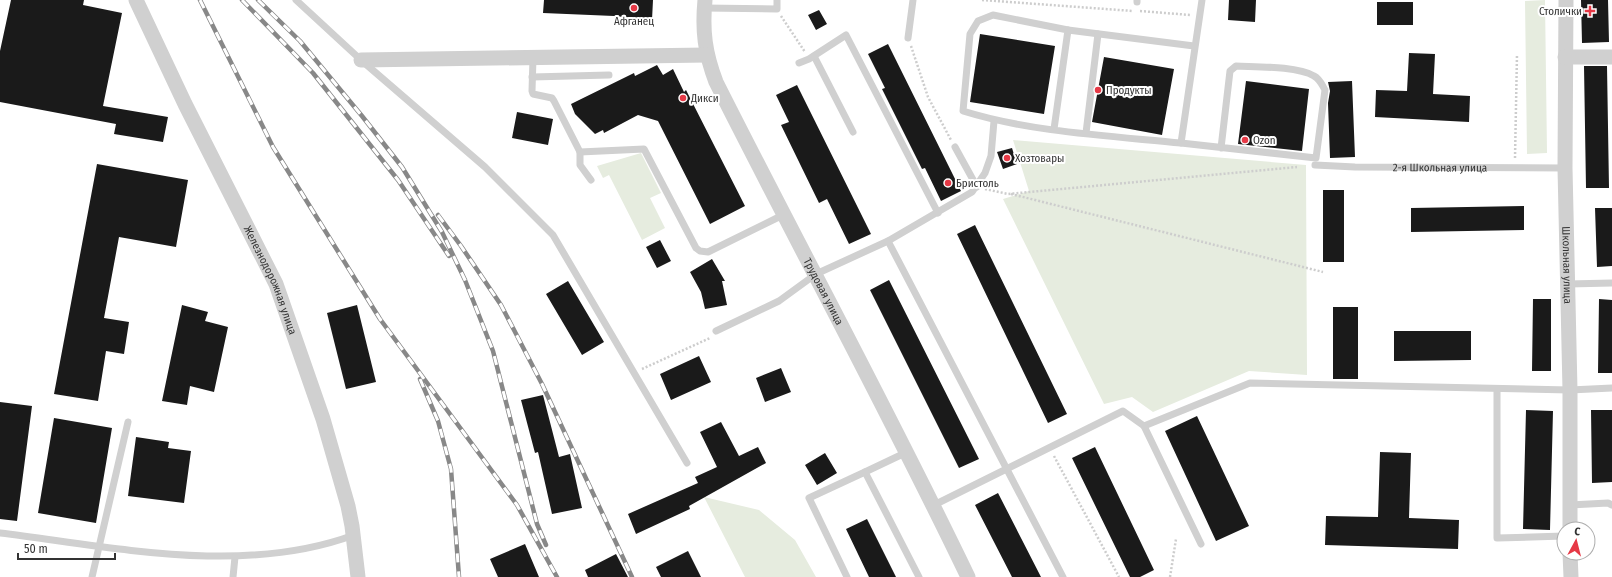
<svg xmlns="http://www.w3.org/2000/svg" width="1612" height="577" viewBox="0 0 1612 577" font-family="'Fira Sans Condensed',sans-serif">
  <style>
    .green { fill: #e6ecdf }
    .building { fill: #1a1a1a }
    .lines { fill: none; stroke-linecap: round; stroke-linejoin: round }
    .path { stroke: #cdcdcd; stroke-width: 2.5; stroke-dasharray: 2 2; stroke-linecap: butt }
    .service { stroke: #d0d0d0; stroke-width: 7 }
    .minor { stroke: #d0d0d0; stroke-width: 15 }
    .rail-casing { stroke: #888; stroke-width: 4.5 }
    .rail { stroke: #fff; stroke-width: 3; stroke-dasharray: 9; stroke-linecap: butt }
    .poi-dot { fill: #e63946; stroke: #fff; stroke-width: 1.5 }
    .labels { text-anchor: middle; stroke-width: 4; stroke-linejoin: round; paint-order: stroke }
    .poi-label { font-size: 11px; fill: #333; stroke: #fff; text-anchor: start }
    .street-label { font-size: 11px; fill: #333; stroke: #fff }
  </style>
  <rect width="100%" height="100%" fill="#fff"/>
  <path class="green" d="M1545,0l2,153 -20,1 -2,-153z
    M1013,140l293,25 1,210 -58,-4 -96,41 -21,-15 -28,7 -101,-205 26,-8z
    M641,153l20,40 -11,5 15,30 -23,12 -33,-65 -6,3 -6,-12z
    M704,497l55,13 36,30 21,37h-71z"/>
  <path class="building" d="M11,0h73l-1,5 39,8 -19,93 65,11 -5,25 -49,-8 2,-10 -116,-22v-51z
    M544,0h109l-1,20 -38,-4 -71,-3z
    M1229,0h27l-1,22 -27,-2z
    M1581,0h27l1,42 -27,1z
    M1377,2h36v23h-36z
    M819,10l8,14 -11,6 -8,-15z
    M980,34l75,12 -11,68 -74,-12z
    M888,44l73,147 -20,10 -16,-33 -3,1 -40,-80 3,-1 -17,-34z
    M1409,53l26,1 -2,40 37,2 -1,26 -94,-5 1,-27 31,1z
    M1104,57l70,12 -12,66 -70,-13z
    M657,65l6,10 10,-6 11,23 2,-2 59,116 -35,18 -52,-103 -20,-6 -34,18 -1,-3 -8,4 -20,-20 -4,-10 63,-31 1,3z
    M1584,66h23l2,122h-23z
    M1246,81l63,8 -7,62 -64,-7z
    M1352,81l3,76 -25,1 -2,-55 2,-12 -2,-9z
    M797,85l74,149 -22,10 -22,-45 -8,4 -38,-78 8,-3 -13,-27z
    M517,112l36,7 -5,26 -36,-7z
    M1012,148l5,16 -14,5 -6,-17z
    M97,164l91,16 -12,67 -57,-10 -15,81 25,4 -5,32 -18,-3 -8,50 -44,-7z
    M1323,190h21v72h-21z
    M1524,206v24l-113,2v-24z
    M1595,208h17v58l-15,1z
    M975,225l92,189 -19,9 -91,-189z
    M660,240l11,21 -14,7 -11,-21z
    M712,259l13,22h-3l5,24 -22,4 -4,-17 -11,-20z
    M889,280l90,179 -20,9 -89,-178z
    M568,281l36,61 -22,13 -36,-61z
    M1533,299h18v72h-19z
    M1599,299l13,1v73h-14z
    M182,305l26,7 -3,9 23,6 -14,65 -24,-6 -3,19 -25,-4z
    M357,305l19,77 -30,7 -19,-76z
    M1333,307h25v72h-25z
    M1394,331h77v29l-77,1z
    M699,356l12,26 -40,18 -11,-26z
    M781,368l10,24 -26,10 -9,-24z
    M543,395l16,62 11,-3 12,54 -30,6 -14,-62 -3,1 -14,-53z
    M0,402l32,4 -15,115 -17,-2z
    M1526,410l27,1 -3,119 -27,-1z
    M1591,410h21v72l-20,1z
    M1197,416l52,110 -33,15 -51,-110z
    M54,418l58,10 -16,95 -58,-10z
    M721,422l18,34 19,-9 8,16 -77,43 1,3 -54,25 -8,-20 70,-31 -3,-6 22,-10 -17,-35z
    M136,437l33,5 -1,6 23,3 -7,52 -56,-7z
    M1095,447l59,123 -14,7h-10l-58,-119z
    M1380,452l31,1 -2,65 50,2 -1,29 -133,-4 1,-29 52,1z
    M825,453l12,20 -20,12 -12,-20z
    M998,493l43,84h-29l-37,-72z
    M867,519l29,58h-27l-23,-48z
    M525,544l14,33h-41l-8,-18z
    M688,551l13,26h-40l-5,-10z
    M616,554l12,23h-40l-3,-7z"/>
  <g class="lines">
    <path class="path" d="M982,0l151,11
      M1140,11l50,4
      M781,16l24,36
      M911,46l17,51 23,43
      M1515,158l2,-104
      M985,189l23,5 289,-27
      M1011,194l312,78
      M642,369l68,-31
      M1054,456l65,121
      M1170,577l6,-38"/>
    <g class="service">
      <path d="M296,0l65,60 124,107 68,68 134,228"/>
      <path d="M1137,2v-2"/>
      <path d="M704,8l73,1v-9"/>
      <path d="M1068,30l126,16"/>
      <path d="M908,38l5,-38"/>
      <path d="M814,56l39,76"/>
      <path d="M533,58l-1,33 1,3 19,4 2,3 26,51 64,-3 52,99 4,3 8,1 75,-37"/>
      <path d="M799,63l10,-4 37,-24 92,178"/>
      <path d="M532,77l77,-2"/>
      <path d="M1054,129l14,-99 -75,-15 -15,6 -8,13 -7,77c67,21 148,25 218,32l21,-143"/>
      <path d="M1086,133l12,-99"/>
      <path d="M1181,143c45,5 90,10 135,15l9,-68c-3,-5 -5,-11 -11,-14 -17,-10 -58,-9 -78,-10l-6,5 -9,77"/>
      <path d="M955,147l22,40"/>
      <path d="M580,152v13l11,15"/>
      <path id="s1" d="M1315,165l40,2 210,1"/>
      <path d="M888,241l175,336"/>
      <path d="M1568,284l44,-1"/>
      <path d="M716,331l63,-30 37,-27 72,-33 84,-49 13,-19 6,-17 3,-35"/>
      <path d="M1497,389v149l67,-2"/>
      <path d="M1144,426l106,-43 320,7 42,-2"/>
      <path d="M905,453l-40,19 54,105"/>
      <path d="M934,505l189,-94 21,15 57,118"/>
      <path d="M1570,505l38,-2 4,2"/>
      <path d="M0,533c114,14 243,43 354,2"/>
      <path d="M92,577l36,-155"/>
      <path d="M233,577l2,-20"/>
      <path d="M847,577l-38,-79 56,-26"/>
    </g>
    <g class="minor">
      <path id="s2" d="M136,0l49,104 91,180 47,135 25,87 4,20 6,51"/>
      <path id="s3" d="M705,0c-3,31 0,53 11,82 83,165 172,328 252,495"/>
      <path id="s4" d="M1566,0l-1,168 5,222v139"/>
      <path d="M1565,57h47"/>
      <path d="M361,60l346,-5"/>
      <path d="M1570,553l1,24"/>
    </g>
    <g class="rail-casing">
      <path id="rail" d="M200,0l73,147 107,172 137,186 40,72
        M242,0l71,73 85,107 51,76
        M258,0l42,41 62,75 40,51 40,65 23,48 28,71 44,173 9,21
        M438,215l23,31 40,59 41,79 90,193
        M420,379l18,42 13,48 8,108"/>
    </g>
    <use href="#rail" class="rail"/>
  </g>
  <g class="poi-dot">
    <circle cx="634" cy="8" r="4"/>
    <path d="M1588 5h4v4h4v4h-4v4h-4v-4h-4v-4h4z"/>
    <circle cx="1098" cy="90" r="4"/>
    <circle cx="683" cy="98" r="4"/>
    <circle cx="1245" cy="140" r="4"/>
    <circle cx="1007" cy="158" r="4"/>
    <circle cx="948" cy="183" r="4"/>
  </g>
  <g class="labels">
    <g class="poi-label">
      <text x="1582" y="15" text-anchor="end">Столички</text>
      <text x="634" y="25" text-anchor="middle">Афганец</text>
      <text x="1106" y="94">Продукты</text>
      <text x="691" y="102">Дикси</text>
      <text x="1253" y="144">Ozon</text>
      <text x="1015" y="162">Хозтовары</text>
      <text x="956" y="187">Бристоль</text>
    </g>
    <g class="street-label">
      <text dy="4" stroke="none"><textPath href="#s1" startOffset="125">2-я Школьная улица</textPath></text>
      <text dy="4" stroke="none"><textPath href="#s4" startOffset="265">Школьная улица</textPath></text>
      <text dy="4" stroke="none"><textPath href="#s2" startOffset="311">Железнодорожная улица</textPath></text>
      <text dy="4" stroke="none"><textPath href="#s3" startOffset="319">Трудовая улица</textPath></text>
    </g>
  </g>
  <g transform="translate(1576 541) rotate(7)"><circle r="19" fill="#ffffff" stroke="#adadad"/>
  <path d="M0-3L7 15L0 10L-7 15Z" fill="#e63946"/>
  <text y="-6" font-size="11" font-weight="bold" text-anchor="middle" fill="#333333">С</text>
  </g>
  <path d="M18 553v6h97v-6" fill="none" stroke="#333333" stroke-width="2"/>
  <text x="24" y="553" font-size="12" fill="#333333" stroke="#ffffff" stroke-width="3" paint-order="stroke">50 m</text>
</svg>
